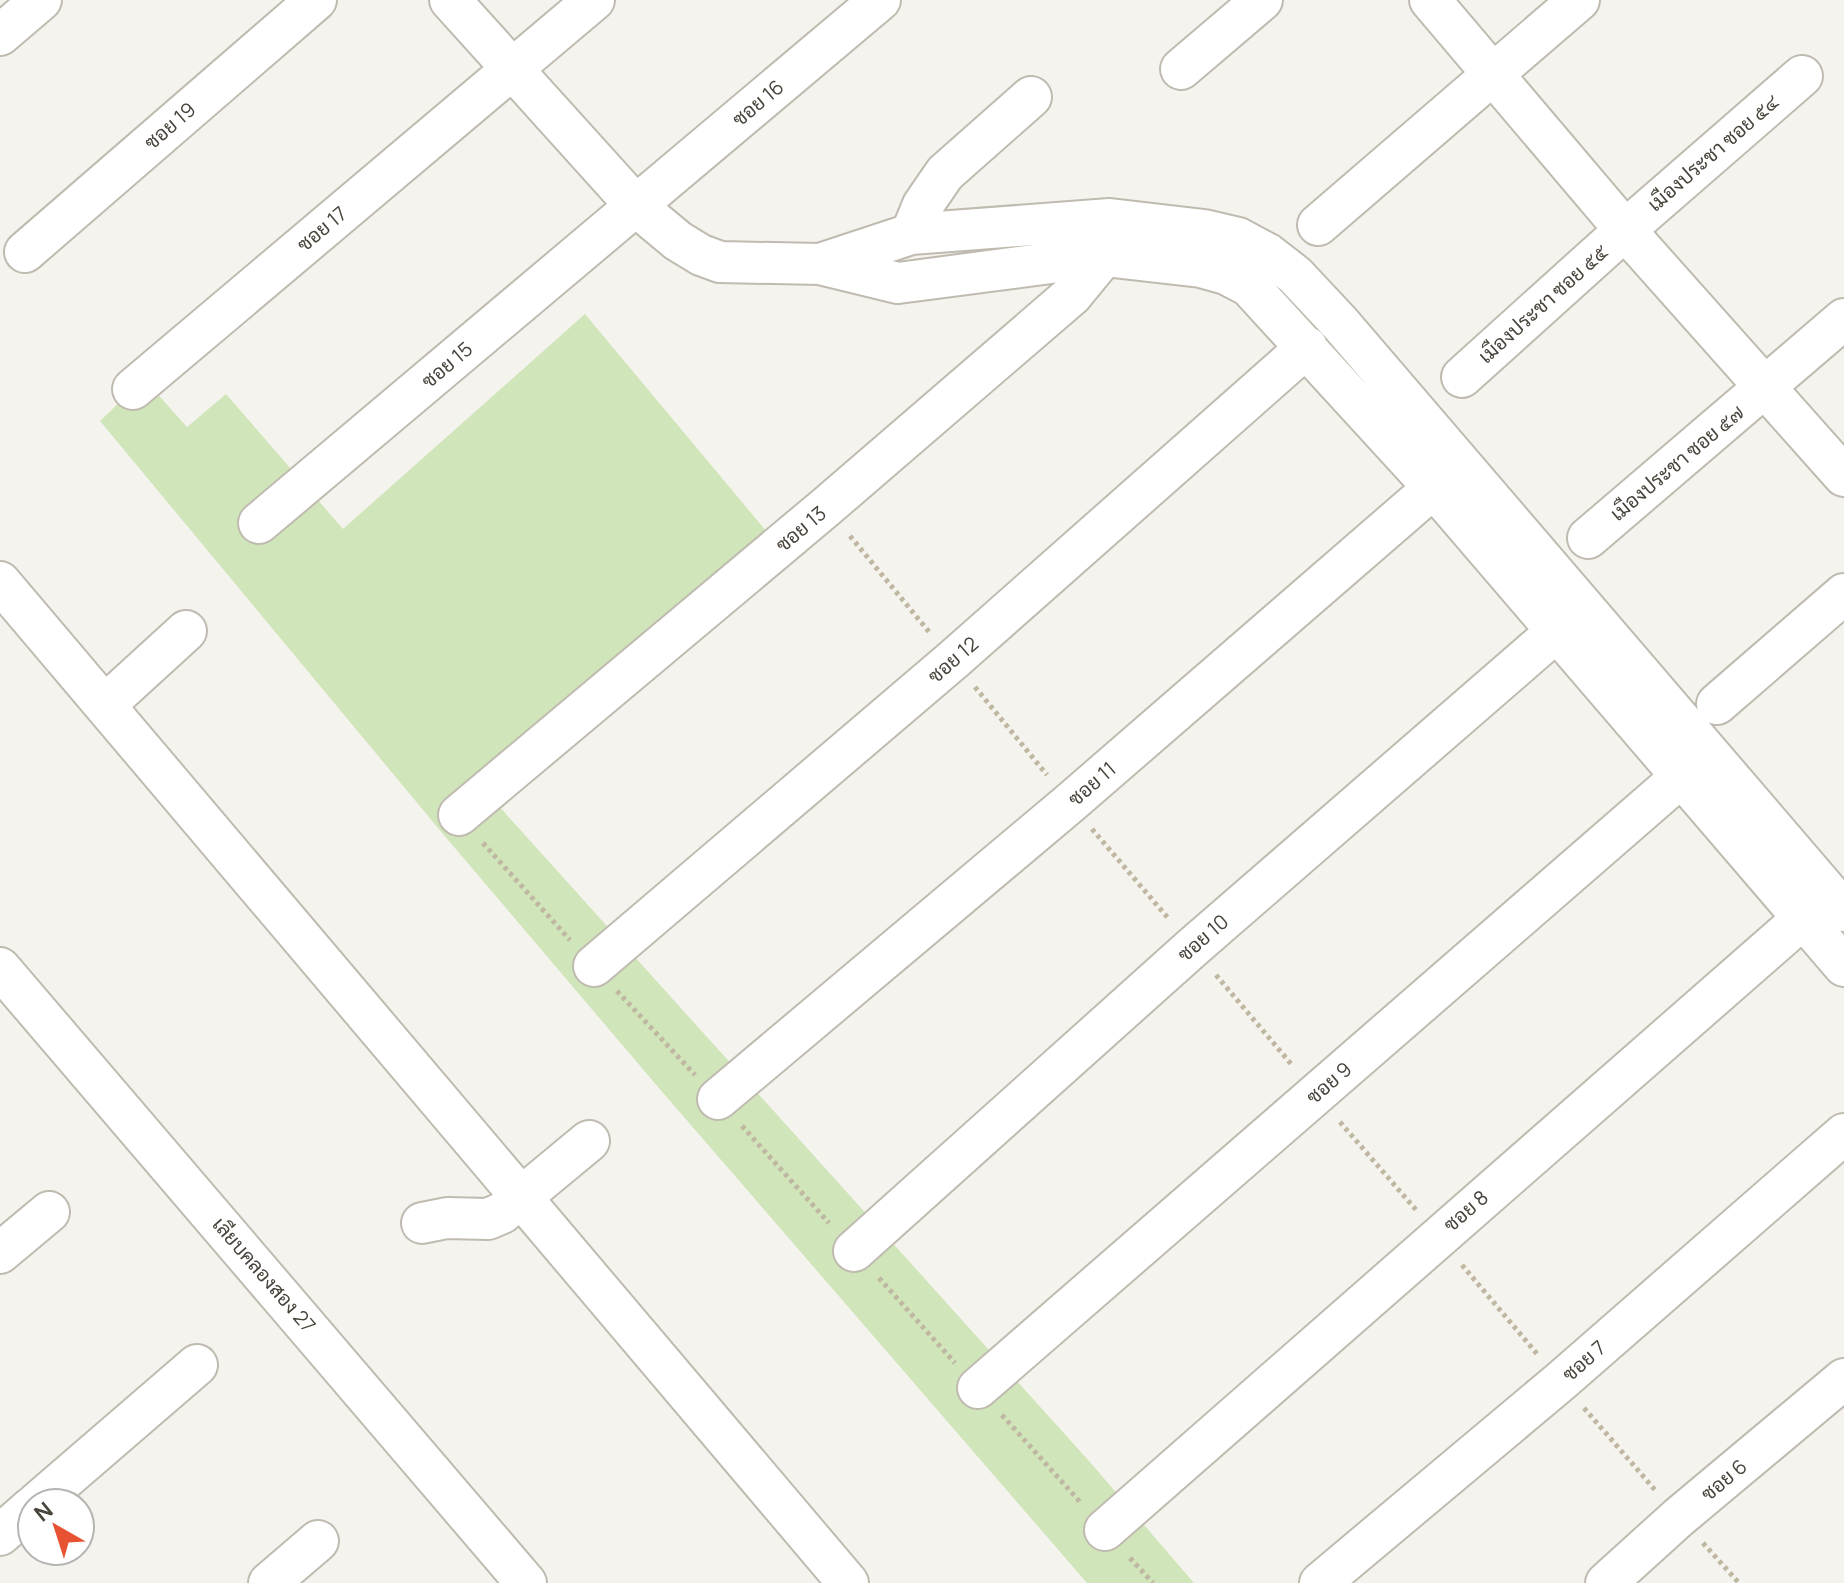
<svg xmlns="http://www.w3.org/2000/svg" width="1844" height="1583" viewBox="0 0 1844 1583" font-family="Manrope,Sarabun,sans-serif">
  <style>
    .green { fill: #d0e5ba }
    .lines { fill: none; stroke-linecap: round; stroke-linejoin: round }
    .minor-casing { stroke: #c0bbb0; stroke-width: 44 }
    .path { stroke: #c0b7a2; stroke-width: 5; stroke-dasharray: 4 4; stroke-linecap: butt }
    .minor { stroke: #fff; stroke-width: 40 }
    .labels { text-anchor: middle; stroke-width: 6; stroke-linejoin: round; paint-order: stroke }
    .street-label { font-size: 20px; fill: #49443b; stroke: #fff }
  </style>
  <rect width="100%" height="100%" fill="#f5f3ed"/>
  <path class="green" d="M585,314l207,248 -295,242 592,657 105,122h-107l-429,-496 -215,-253 -343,-413 44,-42 43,48 39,-33 117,135z"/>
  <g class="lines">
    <g class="minor-casing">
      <path id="minor" d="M450,0l186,206 42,35 23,14 19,7 100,2 78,19 206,-27 97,11 25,7 23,12 185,202 410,478
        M1430,0l195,230 219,246
        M0,35l41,-35
        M1181,69l81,-69
        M1318,225l261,-225
        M911,234l12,-29 22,-32 86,-76
        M25,252l291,-252
        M820,264l91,-30 199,-15 94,11 34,8 30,16 27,21 45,48 504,588
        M1462,377l163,-147 177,-154
        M133,389l461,-389
        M259,523l621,-523
        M1588,538l256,-219
        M0,582l848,1001
        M1717,704l127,-110
        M105,705l81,-74
        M459,815l367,-308 246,-212 32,-39 2,-13
        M594,966l359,-306 354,-313
        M0,968l526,615
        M718,1099l352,-296 383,-332
        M422,1223l25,-5 41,1 14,-6 87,-72
        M854,1251l339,-304 364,-316
        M0,1253l49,-41
        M978,1388l703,-611
        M37,1503l160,-138
        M1105,1530l719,-630
        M0,1535l32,-28
        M269,1583l49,-42
        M1320,1583l241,-202 283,-247
        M1606,1583l73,-66 165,-138"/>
    </g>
    <path class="path" d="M850,536l80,97
      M975,687l72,88
      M1092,829l76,89
      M483,843l87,97
      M1216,975l76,90
      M617,991l78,84
      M1340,1122l77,89
      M742,1126l87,97
      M1462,1265l76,90
      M879,1278l76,85
      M1584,1408l72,83
      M1002,1415l79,88
      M1703,1543l36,40
      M1130,1558l23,25"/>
    <use href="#minor" class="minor"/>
  </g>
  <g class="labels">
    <g class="street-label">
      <text transform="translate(758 103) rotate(-40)" y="7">ซอย 16</text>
      <text transform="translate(170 126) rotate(-41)" y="7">ซอย 19</text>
      <text transform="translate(1713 153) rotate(-41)" y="7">เมืองประชา ซอย ๕๔</text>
      <text transform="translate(322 229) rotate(-40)" y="7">ซอย 17</text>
      <text transform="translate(1543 304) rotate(-42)" y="7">เมืองประชา ซอย ๕๕</text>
      <text transform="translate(447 365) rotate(-40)" y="7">ซอย 15</text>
      <text transform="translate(1677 463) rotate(-40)" y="7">เมืองประชา ซอย ๕๗</text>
      <text transform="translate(801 529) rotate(-40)" y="7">ซอย 13</text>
      <text transform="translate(953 660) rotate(-41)" y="7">ซอย 12</text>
      <text transform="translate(1092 784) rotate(-41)" y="7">ซอย 11</text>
      <text transform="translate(1203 938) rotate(-41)" y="7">ซอย 10</text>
      <text transform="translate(1329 1083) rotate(-41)" y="7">ซอย 9</text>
      <text transform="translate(1466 1211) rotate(-41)" y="7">ซอย 8</text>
      <text transform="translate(264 1275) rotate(49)" y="7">เลียบคลองสอง 27</text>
      <text transform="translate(1584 1361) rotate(-41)" y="7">ซอย 7</text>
      <text transform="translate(1724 1480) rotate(-40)" y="7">ซอย 6</text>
    </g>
  </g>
  <g transform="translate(56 1527) rotate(321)"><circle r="38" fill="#ffffff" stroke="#b6b4b1" stroke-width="2"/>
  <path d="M0-6L14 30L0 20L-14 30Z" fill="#e75232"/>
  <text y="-12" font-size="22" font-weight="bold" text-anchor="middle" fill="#49443b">N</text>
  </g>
</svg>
